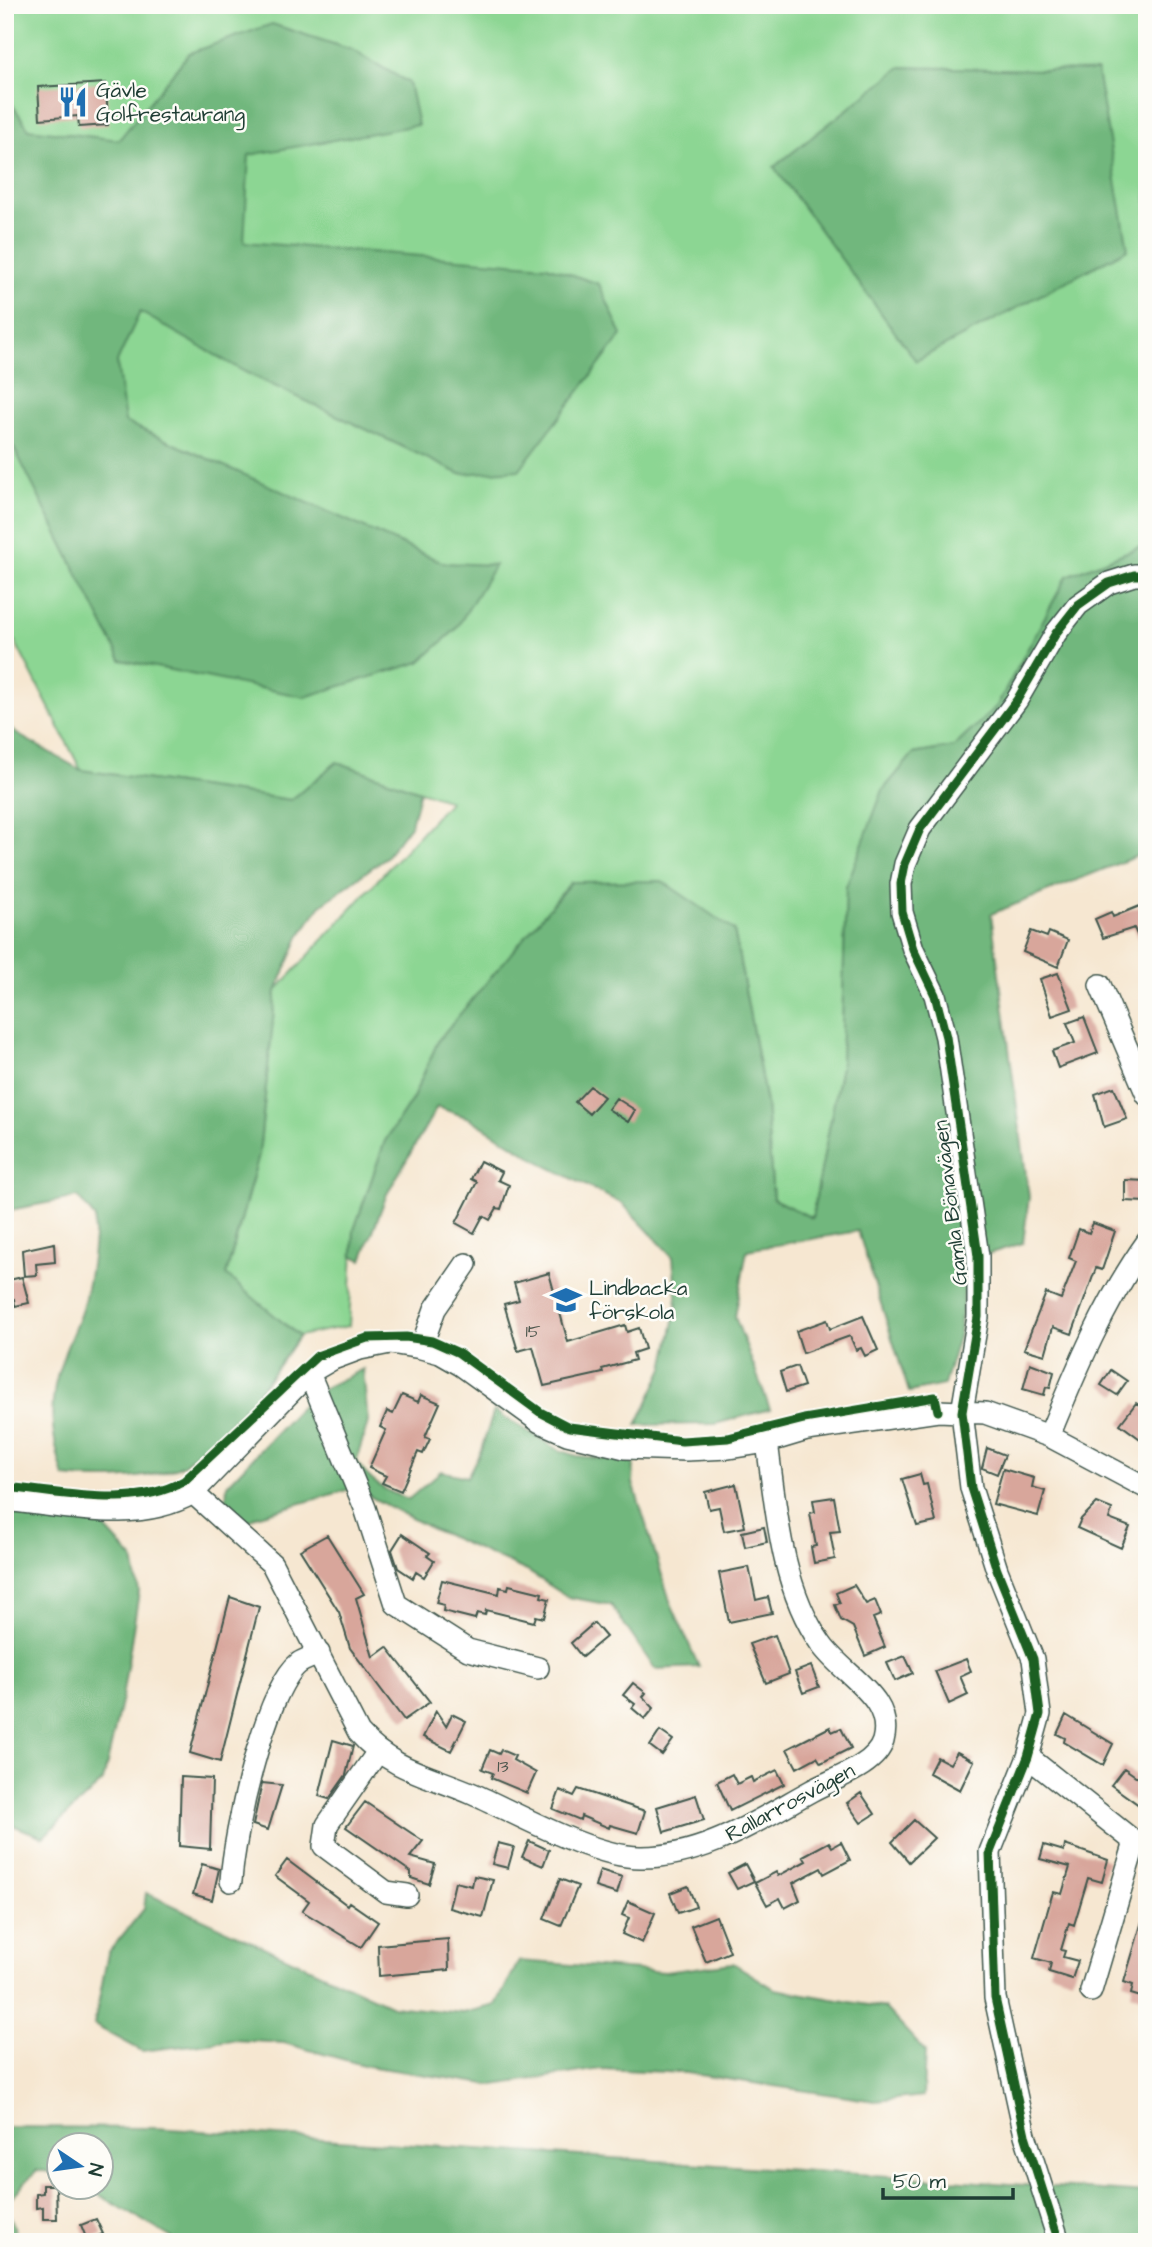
<svg xmlns="http://www.w3.org/2000/svg" width="1152" height="2247" viewBox="0 0 1152 2247" font-family="'Architects Daughter',sans-serif">
  <style>
    .green { fill: #8cd693; stroke: #568a64; stroke-width: 2 }
    .forest { fill: #71b77d; stroke: #487a58; stroke-width: 2 }
    .building { fill: #d8a69b }
    .lines { fill: none; stroke-linecap: round; stroke-linejoin: round }
    .minor-casing { stroke: #3f564c; stroke-width: 24 }
    .minor { stroke: #fff; stroke-width: 21 }
    .cycleway-casing { stroke: #fdfcf7; stroke-width: 13 }
    .cycleway { stroke: #1b5e20; stroke-width: 9 }
    .labels { text-anchor: middle; stroke-width: 5; stroke-linejoin: round; paint-order: stroke }
    .number-label { font-size: 18px; fill: #4d574e }
    .poi-label { font-size: 21px; fill: #1f3d34; stroke: #fdfcf7; text-anchor: start }
    .street-label { font-size: 21px; fill: #1f3d34; stroke: #fdfcf7 }
  </style>
  <rect width="100%" height="100%" fill="#fdfcf7"/>
  <filter id="ink" filterUnits="userSpaceOnUse"><feTurbulence type="fractalNoise" baseFrequency=".0143" numOctaves="2"/><feDisplacementMap in="SourceGraphic" scale="14" xChannelSelector="R" yChannelSelector="G"/><feConvolveMatrix kernelMatrix="1 2 1 2 8 2 1 2 1" color-interpolation-filters="sRGB"/></filter>
  <filter id="wash" filterUnits="userSpaceOnUse"><feTurbulence type="fractalNoise" baseFrequency=".00686" numOctaves="4" result="noise"/><feDisplacementMap in="SourceGraphic" scale="28" xChannelSelector="R" yChannelSelector="G"/><feGaussianBlur stdDeviation="1.57" result="paint"/><feColorMatrix in="noise" values="0 0 0 0 0 0 0 0 0 0 0 0 0 0 0 0 0 1.4 0 .05"/><feComposite in="paint" operator="in"/></filter>
  <g filter="url(#wash)">
    <rect width="100%" height="100%" fill="#f6e7d1"/>
    <path class="green" d="M5,5h1142v539l-80,32 -70,130 -43,41 -41,7 -67,133 -5,179 -29,152 -39,-19 -7,-96 -32,-173 -295,109 -26,59 -28,43 -31,89 -5,96 -50,10 -73,-60 33,-122 17,-163 174,-190 -113,-38 -46,37 -210,-30 -76,-148z"/>
    <path class="forest" d="M272,24l80,26 57,33 9,42 -169,30 -5,87 303,24 52,18 23,51 -103,135 -59,4 -215,-102 -105,-60 -23,50 8,60 319,141 51,2 -39,64 -36,33 -115,35 -184,-37 -116,-230v-336l24,35 90,11 70,-87z
      M901,67l196,4 31,178 -212,112 -142,-194z
      M1147,544v308l-156,62 38,283 -6,46 -55,17 -9,74 -15,51 -35,7 -51,-161 -111,19 -12,67 35,92 -55,15 -78,1 27,-57 13,-61 -4,-50 -50,-53 -78,-39 -76,-47 -32,-11 -50,87 -25,66 -9,-4 1,-26 31,-89 28,-43 26,-59 132,-157 91,-1 72,49 32,173 7,96 39,19 29,-152 5,-179 37,-97 30,-36 41,-7 43,-41 70,-130z
      M5,723l12,11 64,36 210,30 46,-38 83,29 -9,33 -25,33 -66,49 -21,31 -23,54 -17,163 -33,121 73,61c-29,43 -58,81 -98,113 -6,5 -13,14 -21,17 -28,14 -85,15 -116,11 -14,-44 -17,-78 0,-122 5,-15 13,-30 18,-46 8,-29 12,-60 13,-91l-17,-21 -63,12 -10,6z
      M363,1369l5,53 -12,40c15,20 29,30 53,37l32,-28 26,6 14,-27 13,-39 65,39 18,6 57,6 -1,21 37,118 29,66 -44,2 -44,-64 -43,-8 -41,-26 -99,-44 -74,-39 -98,28 -10,7 -20,-19 1,-19 87,-92z
      M5,1509l97,16 31,34 6,33 -17,106 -19,83 -60,56 -38,-15z
      M146,1893l246,113 71,7 33,-8 23,-44 146,11 68,-9 42,26 110,19 40,43 -2,45 -48,5 -189,-28 -85,-4 -108,16 -126,-19 -83,-23 -51,-3 -91,11 -48,-26 14,-72 36,-44z
      M5,2127l150,1 992,65v49h-975v-4l-84,-50h14v-42h-42l-1,27 -22,-3 -31,33 13,39h-14z"/>
    <g id="blocks">
      <path class="building" d="M106,83l2,42 -29,2 -1,-11 -38,3 -2,-32z
        M1147,903v54l-13,-29 -31,10 -8,-19 16,-7 2,5z
        M1031,931l16,6 2,-5 19,8 -10,27 -35,-15z
        M1058,973l14,36 -20,7 -12,-37z
        M1084,1017l14,36 -40,15 -6,-17 23,-8 -8,-20z
        M590,1086l14,11 -15,17 -14,-12z
        M1114,1087l13,32 -23,8 -9,-33z
        M616,1098l19,12 -7,12 -20,-13z
        M480,1161l22,11 -4,8 11,5 -8,24 -4,-1 -7,12 -7,-4 -9,17 -18,-10 21,-41 -6,-3z
        M1125,1180l22,1v21l-22,-1z
        M1093,1223l22,8 -13,39 -6,-2 -24,66 -19,-7 -8,28 -21,-6 22,-56 15,6 15,-38 -7,-3 10,-29 10,4z
        M54,1243l1,19 -19,2 1,11 -13,1 -2,-26z
        M549,1273l19,69 57,-17 2,7 12,-4 6,21 -12,4 2,7 -33,9 1,4 -59,13 -11,-39 -15,4 -14,-47 15,-4 -5,-17z
        M22,1277l7,26 -14,3 -1,-7 -9,2v-20z
        M863,1316l15,34 -13,6 -4,-8 -5,2 -6,-14 -47,17 -7,-22 31,-11 3,9z
        M1030,1363l24,9 -4,16 -4,-1 -2,8 -21,-6z
        M797,1366l7,20 -18,6 -6,-20z
        M1111,1370l16,11 -10,14 -16,-10z
        M402,1395l16,7 3,-7 19,8 -15,34 5,2 -7,15 -5,-2 -17,39 -19,-8 4,-7 -17,-8 17,-38 -6,-3 7,-16 6,3z
        M1136,1403l11,7v34l-27,-20z
        M987,1448l18,7 -8,19 -15,-6z
        M1003,1469l31,9 -2,9 13,4 -7,25 -45,-12z
        M920,1474l3,11 4,-1 9,38 -19,4 -15,-47z
        M736,1484l9,43 -21,4 -5,-24 -10,2 -4,-17z
        M834,1497l6,34 -10,1 5,27 -21,4 -3,-16 5,-1 -6,-33 5,-1 -2,-12z
        M1097,1503l15,6 -3,10 21,8 -9,21 -44,-20 4,-9z
        M764,1527l3,15 -22,5 -3,-15z
        M402,1534l28,19 -3,3 7,5 -10,16 -8,-5 -3,6 -15,-10 -6,-18z
        M327,1535l37,59 -8,4 17,59 14,-10 43,55 -26,18 -54,-72 -11,-36 -39,-62z
        M749,1567l7,33 12,-3 4,16 -43,9 -10,-49z
        M442,1580l57,14 1,-7 8,2 1,-4 33,8 -1,4 8,2 -5,19 -8,-2 -2,6 -48,-12 -1,5 -8,-2 -2,6 -32,-8 1,-6 -8,-2z
        M854,1585l12,19 9,-4 6,15 -8,3 12,29 -20,9 -12,-29 -12,-7 -6,-15 5,-2 -4,-10z
        M230,1597l29,10 -39,155 -30,-9z
        M594,1623l12,14 -24,20 -11,-14z
        M775,1635l14,39 -23,9 -17,-39z
        M905,1656l8,17 -18,8 -8,-18z
        M966,1659l5,12 -11,5 8,19 -19,9 -14,-33z
        M811,1666l8,21 -16,6 -8,-21z
        M633,1683l13,10 -3,4 11,11 -9,11 -13,-11 3,-4 -12,-9z
        M436,1711l10,15 6,-12 14,7 -15,30 -28,-14z
        M1066,1715l47,29 -10,21 -39,-23 1,-4 -8,-4z
        M830,1727l2,5 9,-4 10,20 -30,15 -4,-6 -20,11 -10,-19z
        M660,1731l13,9 -11,15 -12,-9z
        M333,1740l20,6 -7,29 -17,24 -10,-3z
        M490,1750l9,4 2,-4 14,6 -2,4 23,13 -9,20 -36,-15 2,-5 -11,-4z
        M957,1752l17,9 -14,29 -31,-17 8,-16 13,7z
        M1124,1768l23,16v10l-8,11 -28,-20z
        M777,1770l7,14 -54,27 -13,-29 15,-8 5,10 14,-7 2,5z
        M181,1777l31,2 -2,70 -31,-3z
        M262,1783l20,2 -14,45 -15,-5z
        M578,1789l67,22 -7,22 -28,-8 -1,3 -28,-12 -1,4 -27,-11 7,-19 14,6z
        M861,1793l14,21 -14,9 -14,-20z
        M696,1795l8,25 -40,12 -7,-25z
        M365,1802l58,39 -13,16 25,7 -6,20 -18,-6v-6l-65,-45z
        M914,1820l20,18 -25,24 -17,-20z
        M529,1841l20,9 -6,16 -21,-9z
        M829,1842l3,5 9,-5 9,18 -26,14 -3,-6 -28,15 7,17 -15,8 -5,-10 -13,7 -12,-22 21,-11 2,4 28,-15 -3,-5z
        M498,1843l16,4 -6,21 -16,-4z
        M1044,1845l20,6 1,-6 43,15 -6,22 -14,-4 -14,47 -5,-2 -8,27 4,1 -2,6 15,4 -6,18 -23,-7 2,-9 -17,-5 19,-66 9,2 8,-27 -30,-8z
        M287,1860l60,45 2,-3 29,20 -17,25 -59,-36 7,-10 -34,-25z
        M202,1864l17,5 -7,31 -19,-6z
        M745,1864l9,17 -17,8 -9,-16z
        M600,1870l22,7 -5,17 -22,-7z
        M474,1876l19,4 -10,37 -34,-9 6,-26 17,4z
        M560,1879l18,7 -17,40 -17,-7z
        M688,1886l8,21 -18,6 -8,-20z
        M628,1901l27,12 -13,30 -20,-9 7,-16 -7,-3z
        M716,1916l14,36 -24,10 -15,-36z
        M1143,1918h4v81l-16,-5 2,-9 -9,-3z
        M448,1939l1,31 -70,6 -1,-31z
        M43,2185h13l1,34h-14v-12l-7,1v-14l7,-1z
        M96,2219l7,15 -16,6 -6,-15z"/>
    </g>
  </g>
  <g filter="url(#ink)">
    <use href="#blocks" fill-opacity="0" stroke="#3f564c" stroke-width="2"/>
    <g class="lines">
      <g class="minor-casing">
        <path id="minor" d="M1100,985l47,110
          M421,1348l14,-39 31,-45
          M309,1373l56,135 31,96 72,46 70,18
          M1049,1436c27,-66 56,-135 98,-194
          M193,1493l79,71 87,169c33,37 70,42 114,61 45,20 120,63 167,63 63,1 118,-37 171,-66 21,-12 64,-24 72,-50 12,-44 -41,-66 -62,-97 -40,-57 -45,-135 -54,-202
          M5,1500c62,6 131,25 188,-7l116,-120 24,-14 27,-10 30,-6 31,5 19,5 21,12 79,57 27,12 58,14 61,2 43,-2 38,-6 40,-12 131,-19 47,2 64,23 98,52
          M377,1753l-50,72 -3,21 62,46 21,3
          M1028,1757l107,85 11,4
          M231,1881c3,-46 33,-190 68,-218 6,-4 14,-6 20,-10
          M1091,1991l44,-149
          M1059,2242l-34,-107 -30,-137 -5,-146 38,-95 12,-43 -7,-55 -36,-89 -26,-82 -9,-76 16,-95v-61l-32,-219 -11,-42 -22,-46 -11,-37 -1,-28 4,-20 15,-35 97,-129 39,-67 22,-28 31,-22 25,-8h13"/>
      </g>
      <use href="#minor" class="minor"/>
      <g class="cycleway-casing">
        <path id="cycleway" d="M5,1487c58,5 127,23 179,-6l133,-125 50,-18 39,-1 26,4 27,12 81,59 29,15 113,14 46,-3 76,-19 131,-22 3,14
          M1059,2242l-34,-107 -30,-137 -5,-146 38,-95 12,-43 -7,-55 -36,-89 -26,-82 -9,-76 16,-95v-61l-32,-219 -11,-42 -22,-46 -11,-37 -1,-28 4,-20 15,-35 97,-129 39,-67 22,-28 31,-22 25,-8h13"/>
      </g>
      <use href="#cycleway" class="cycleway"/>
    </g>
  </g>
  <defs>
    <g id="restaurant-bare" transform="scale(2.415)"><path d="M-5-6h1v4h1v-4h1v4h1v-4h1v5L-1.5 .5V6h-2V.5L-5-1ZM5-6V6H3V1.5H1.5Q1.5-4 5-6Z" fill="#1f6fb2" stroke="#fdfcf7" stroke-width="2.5" paint-order="stroke"/></g>
    <g id="school-bare" transform="scale(2.415)"><path d="M0-5L7-2L0 1L-7-2ZM-4 1L0 2.5L4 1V4Q0 6-4 4Z" fill="#1f6fb2" stroke="#fdfcf7" stroke-width="2.5" paint-order="stroke"/></g>
  </defs>
  <g fill-rule="evenodd">
    <use href="#restaurant-bare" x="73" y="102"/>
    <use href="#school-bare" x="566" y="1300"/>
  </g>
  <g class="labels">
    <g class="number-label">
      <text x="533" y="1337">15</text>
      <text x="503" y="1772">13</text>
    </g>
    <g class="poi-label">
      <text x="96" y="97">Gävle<tspan x="96" dy="24">Golfrestaurang</tspan></text>
      <text x="589" y="1295">Lindbacka<tspan x="589" dy="24">förskola</tspan></text>
    </g>
    <g class="street-label">
      <text transform="translate(950 1203) rotate(-97)" y="7">Gamla Bönavägen</text>
      <text transform="translate(790 1802) rotate(-28)" y="7">Rallarrosvägen</text>
    </g>
  </g>
  <rect width="1152" height="2247" fill="none" stroke="#fdfcf7" stroke-width="28"/>
  <g transform="translate(80 2166) rotate(103)"><circle r="33" fill="#fdfcf7" stroke="#a4b0a9" stroke-width="2"/>
  <path d="M0-5L12 26L0 18L-12 26Z" fill="#1f6fb2"/>
  <text y="-10" font-size="19" font-weight="bold" text-anchor="middle" fill="#1f3d34">N</text>
  </g>
  <path d="M883 2188v10h130v-10" fill="none" stroke="#1f3d34" stroke-width="3.5"/>
  <text x="893" y="2188" font-size="21" fill="#1f3d34" stroke="#fdfcf7" stroke-width="5" paint-order="stroke">50 m</text>
</svg>
